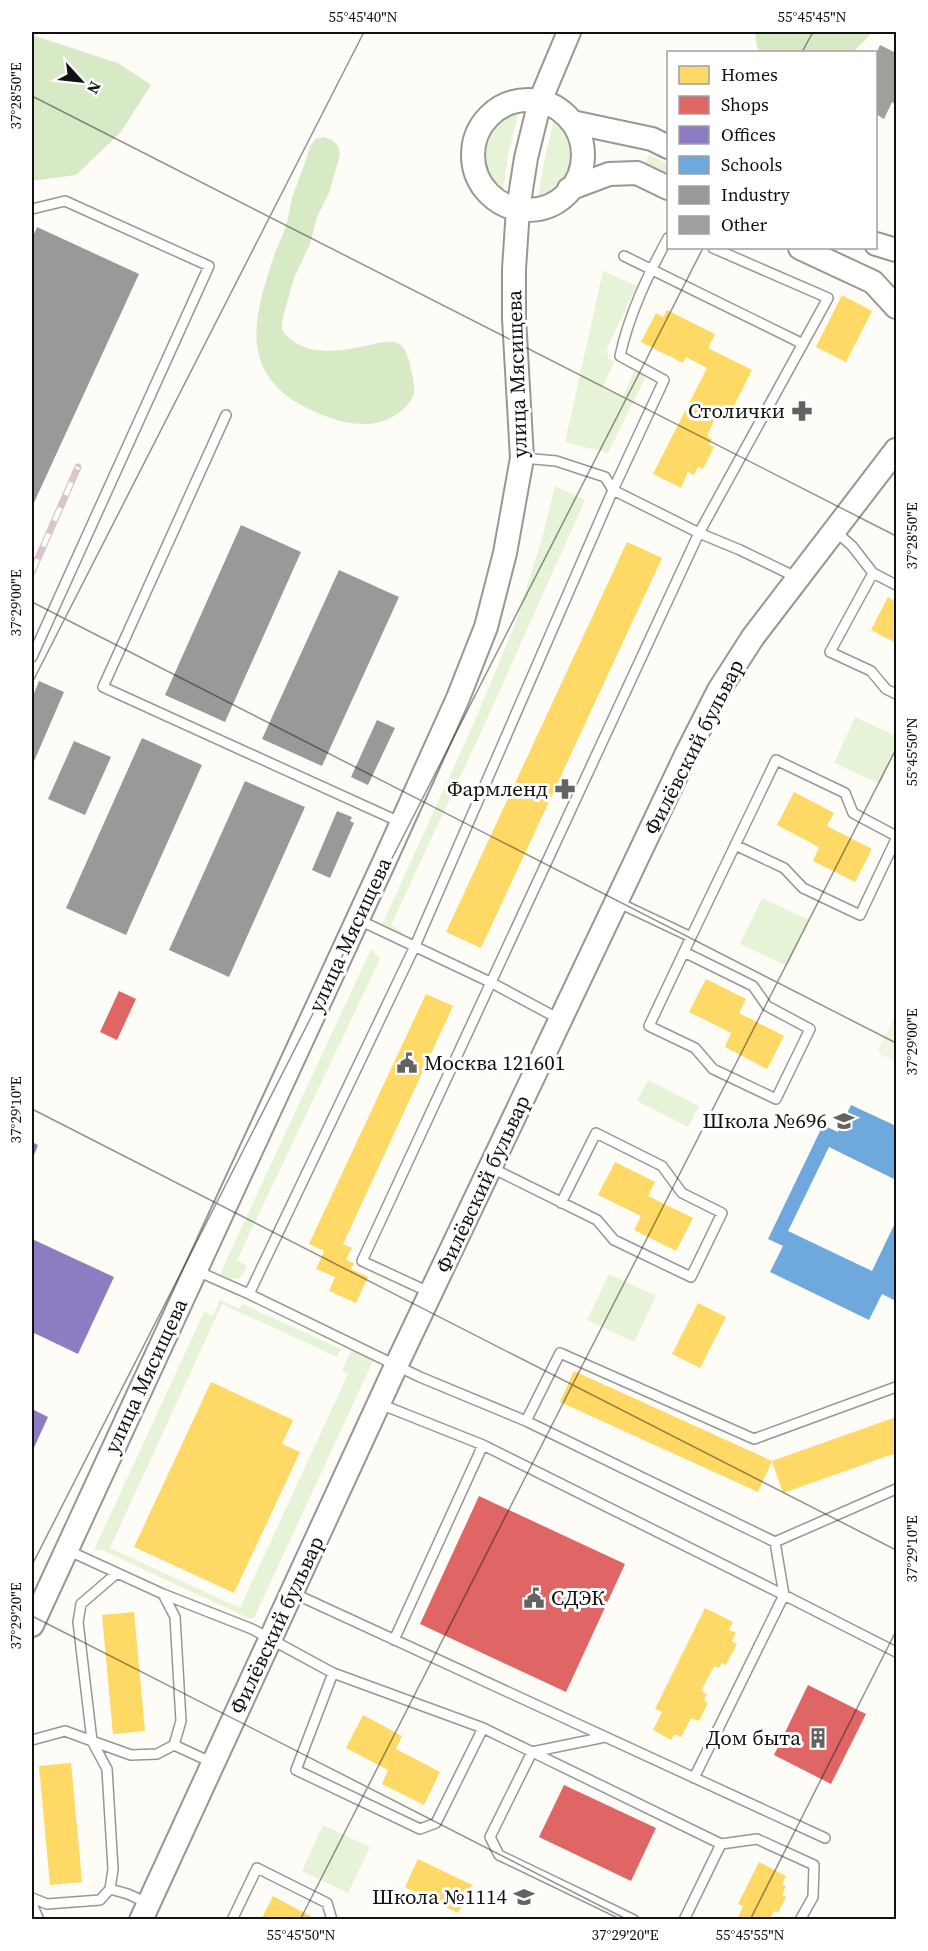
<svg xmlns="http://www.w3.org/2000/svg" width="928" height="1951" viewBox="0 0 928 1951" font-family="'Source Serif 4',serif">
  <style>
    .green { fill: #e7f3d7 }
    .forest { fill: #d8eac5 }
    .pitch { fill: #f0f6e1 }
    .homes { fill: #ffd966 }
    .shops { fill: #e06666 }
    .offices { fill: #8e7cc3 }
    .schools { fill: #6fa8dc }
    .industry { fill: #999 }
    .building { fill: #a19f9c }
    .lines { fill: none; stroke-linecap: round; stroke-linejoin: round }
    .service-casing { stroke: #979795; stroke-width: 12 }
    .tertiary-casing { stroke: #979795; stroke-width: 26 }
    .service { stroke: #fffffe; stroke-width: 9 }
    .tertiary { stroke: #fffffe; stroke-width: 22 }
    .rail-casing { stroke: #d9c6c7; stroke-width: 7 }
    .rail { stroke: #fff; stroke-width: 4.5; stroke-dasharray: 14; stroke-linecap: butt }
    .ticks { fill: none; stroke: #111; stroke-width: 1.5; stroke-opacity: 0.45 }
    .labels { text-anchor: middle; stroke-width: 6; stroke-linejoin: round; paint-order: stroke }
    .street-label { font-size: 21px; fill: #111; stroke: #fff }
    .poi-label { font-size: 21px; fill: #111; stroke: #fff; text-anchor: end }
    .neatline { fill: none; stroke: #111; stroke-width: 2 }
    .ticks-label { font-size: 15px; text-anchor: middle; fill: #111 }
  </style>
  <rect width="100%" height="100%" fill="#fdfcf7"/>
  <path class="green" d="M519,111l-11,44 -5,37c-32,-26 -23,-69 16,-81z
    M554,119c30,24 19,67 -16,79l6,-36z
    M649,155l19,9v13l-24,-11z
    M603,271l34,15 -30,62 1,10 6,4 -12,26 21,9 11,-26 12,5 -38,77 -43,-11z
    M555,486l30,14 -102,228 -92,197 11,6 -2,3 -19,-7 92,-202 42,-101 27,-85z
    M855,717l41,19v14l-16,34 -46,-21z
    M762,898l47,22 -22,46 -47,-22z
    M371,949l9,10 -143,301 10,6c-7,17 -12,15 -27,8z
    M648,1080l51,26 -11,21 -51,-26z
    M609,1274l47,22 -22,46 -47,-22z
    M220,1300l19,9 3,-5 99,45 -4,8 -115,-53 -112,244 130,60 108,-234 -6,-3 9,-20 11,1 12,7 -120,259h-6l-146,-68h-8l110,-238 9,4z
    M323,1825l47,22 -22,46 -46,-22z"/>
  <path class="forest" d="M755,32h118l-20,20h-92l-4,-5z
    M32,35l86,28 33,22 -31,48 -44,42 -44,6z
    M324,137l8,3 6,6 2,9 -11,38 -12,24 -7,27 -16,34 -12,43v9c21,29 58,21 88,15 8,-2 19,-5 27,-2 7,2 10,11 12,18 2,10 6,21 5,31 -3,18 -30,32 -46,32 -23,1 -49,-9 -69,-20 -64,-38 -42,-96 -23,-154 3,-8 8,-16 10,-25 3,-9 4,-18 6,-27 6,-17 13,-34 18,-51l5,-8z"/>
  <path class="pitch" d="M896,1014v48l-19,-10z"/>
  <path class="homes" d="M842,295l30,16 -26,51 -30,-15z
    M667,310l48,24 -7,14 44,22 -21,42 -5,-2 -3,7 -6,-3 -10,22 5,3 -3,6 5,2 -11,22 -5,-2 -4,8 -6,-3 -7,16 -28,-14 54,-106 -21,-11 -3,6 -42,-21 15,-29 7,4z
    M627,542l35,16 -181,390 -35,-16z
    M888,597l8,5v41l-25,-13z
    M794,792l40,21 -7,13 45,23 -17,33 -42,-21 6,-14 -42,-22z
    M706,979l40,20 -7,14 45,23 -17,33 -42,-22 6,-14 -42,-21z
    M426,994l27,12 -110,238 9,4 -6,12 8,3 -3,6 17,8 -12,26 -27,-12 6,-14 -19,-8 8,-18 -15,-7z
    M615,1162l40,20 -7,14 45,22 -17,33 -42,-21 7,-14 -43,-21z
    M698,1303l28,14 -26,51 -28,-14z
    M574,1371l198,90 -14,31 -198,-90z
    M211,1382l82,38 -11,24 18,8 -66,141 -100,-46z
    M896,1417v36l-113,40 -11,-32z
    M705,1608l28,14 -4,8 7,3 -4,8 5,3 -11,21 -4,-2 -3,5 -5,-2 -13,25 6,3 -3,6 4,3 -9,18 -8,-3 -10,19 -6,-3 -4,6 -18,-10 9,-18 -7,-3z
    M134,1612l11,119 -32,3 -11,-119z
    M363,1715l39,21 -6,13 44,23 -16,33 -42,-21 6,-14 -42,-22z
    M71,1763l11,119 -32,3 -11,-119z
    M418,1859l54,26 -14,28 -53,-26z
    M759,1862l27,14 -4,8 4,2 -4,9 4,2 -8,16 -4,-2 -4,9h-33l6,-14 -5,-2z
    M273,1896l39,21 -1,3h-50z"/>
  <path class="shops" d="M119,991l17,8 -19,41 -17,-8z
    M479,1496l146,68 -59,128 -146,-68z
    M808,1685l58,29 -35,70 -57,-29z
    M564,1785l92,43 -25,53 -92,-44z"/>
  <path class="offices" d="M32,1142l6,3 -6,15z
    M32,1239l82,38 -36,77 -46,-22z
    M32,1409l16,8 -16,35z"/>
  <path class="schools" d="M851,1105l45,21v54l-67,-33 -41,84 84,40 24,-50v80l-14,-7 -13,26 -99,-48 13,-26 -15,-7 55,-114 15,7z"/>
  <path class="industry" d="M37,227l102,47 -107,233v-268z
    M241,525l60,27 -76,170 -60,-27z
    M339,570l60,27 -77,169 -60,-27z
    M39,681l25,11 -32,74v-68z
    M377,720l18,8 -27,57 -17,-8z
    M142,738l60,27 -76,170 -60,-27z
    M74,741l37,16 -26,58 -37,-16z
    M245,781l60,26 -76,170 -60,-27z
    M337,811l15,6 -2,4 4,2 -24,55 -18,-8z"/>
  <path class="building" d="M880,45l16,8v52l-4,-3 -8,17 -8,-5v-60z"/>
  <g class="lines">
    <g class="service-casing">
      <path id="service" d="M32,209l33,-8 144,65 -177,391
        M624,256l179,88
        M226,415l-123,272 299,136
        M523,458l33,3 49,16 8,13 86,43 129,-235 -115,-50
        M835,531l17,15 21,27 23,12
        M873,573l-43,79 41,19 15,18 10,5
        M735,845l49,23 19,20 57,27 36,-76
        M617,902l74,35 85,-177 69,33 8,20 43,23
        M359,920l133,63 69,37
        M684,952l69,34 14,20 43,23 -34,70 -63,-30 -18,-21 -46,-22 42,-89
        M492,1168l105,52 17,20 77,37 31,-64 -40,-20 -20,-27 -66,-33 -35,70
        M197,1271l52,23 171,83 106,44 249,121 121,-53
        M431,1293l-69,-32 337,-728 41,17 58,28
        M249,1294l166,-348 198,-456 51,-110 -44,-24c9,-42 28,-81 48,-118
        M380,1404l103,41 301,150 -90,183
        M526,1421l34,-68 194,86 142,-52
        M775,1542l9,53 112,57
        M67,1550l96,44 89,35 81,44 150,55 238,116 -37,76
        M117,1573l-36,31 -3,18 14,119 39,14 26,-1 17,-9 39,18
        M293,1593l532,245
        M163,1594l12,23 6,104 -7,24
        M394,1640l89,-195
        M333,1673l-37,97 124,59 16,-6 47,-95
        M605,1737l-73,15 -42,85 9,18 135,65
        M32,1740l33,-9 27,10 15,28 6,100 -3,20 -10,11 -53,4 -15,-6
        M721,1844l36,-5 57,26 -1,32 -13,23
        M110,1889l18,5 19,9
        M32,1904l7,16
        M232,1920l25,-52 70,35 5,17"/>
    </g>
    <g class="tertiary-casing">
      <path id="tertiary" d="M473 155a55 55 0 1 1 110 0a55 55 0 1 1-110 0Z
        M572,122l80,17 16,8
        M569,189l40,-15 28,-1 31,15
        M876,244l20,6
        M800,248l73,34 23,25
        M32,1625l353,-765 73,-162 28,-71 19,-74 17,-95 -8,-140v-49l4,-60 8,-51 14,-57 29,-69
        M141,1920l255,-554 290,-611 33,-65 34,-53 143,-187"/>
    </g>
    <use href="#service" class="service"/>
    <use href="#tertiary" class="tertiary"/>
    <g class="rail-casing">
      <path id="rail" d="M32,572l46,-105"/>
    </g>
    <use href="#rail" class="rail"/>
  </g>
  <path class="ticks" d="M802,52l11,-20M32,96l864,440M32,602l864,441M32,683l332,-651M32,1109l864,441M32,1565l671,-1317M32,1616l596,304M300,1920l596,-1171M750,1920l146,-289"/>
  <defs>
    <g id="pharmacy-bare" transform="scale(1.62)"><path d="M-2-6h4v4h4v4h-4v4h-4v-4h-4v-4h4Z" fill="#646362" stroke="#fff" stroke-width="2.5" paint-order="stroke"/></g>
    <g id="civic-bare" transform="scale(1.62)"><path d="M-.6-6.5H3V-4.5H.6V-3L4-1V1h2V6H-6V1h2V-1L-.6-3ZM-1.2 2.5V6h2.4V2.5Z" fill="#646362" stroke="#fff" stroke-width="2.5" paint-order="stroke"/></g>
    <g id="school-bare" transform="scale(1.62)"><path d="M0-5L7-2L0 1L-7-2ZM-4 1L0 2.5L4 1V4Q0 6-4 4Z" fill="#646362" stroke="#fff" stroke-width="2.5" paint-order="stroke"/></g>
    <g id="building-bare" transform="scale(1.62)"><path d="M-4-6H4V6H1V3H-1V6H-4ZM-2.5-4.3h1.7v1.8h-1.7ZM.8-4.3h1.7v1.8H.8ZM-2.5-1h1.7V.8h-1.7ZM.8-1h1.7V.8H.8Z" fill="#646362" stroke="#fff" stroke-width="2.5" paint-order="stroke"/></g>
  </defs>
  <g fill-rule="evenodd">
    <use href="#pharmacy-bare" x="802" y="411"/>
    <use href="#pharmacy-bare" x="565" y="789"/>
    <use href="#civic-bare" x="407" y="1063"/>
    <use href="#school-bare" x="844" y="1121"/>
    <use href="#civic-bare" x="534" y="1598"/>
    <use href="#building-bare" x="818" y="1738"/>
    <use href="#school-bare" x="524" y="1897"/>
  </g>
  <g class="labels">
    <g class="street-label">
      <text transform="translate(517 374) rotate(-92)" y="7">улица Мясищева</text>
      <text transform="translate(694 747) rotate(-63)" y="7">Филёвский бульвар</text>
      <text transform="translate(350 935) rotate(-65)" y="7">улица Мясищева</text>
      <text transform="translate(483 1184) rotate(-65)" y="7">Филёвский бульвар</text>
      <text transform="translate(146 1376) rotate(-65)" y="7">улица Мясищева</text>
      <text transform="translate(277 1625) rotate(-65)" y="7">Филёвский бульвар</text>
    </g>
    <g class="poi-label">
      <text x="785" y="418">Столички</text>
      <text x="548" y="796">Фармленд</text>
      <text x="424" y="1070" text-anchor="start">Москва 121601</text>
      <text x="827" y="1128">Школа №696</text>
      <text x="551" y="1605" text-anchor="start">СДЭК</text>
      <text x="801" y="1745">Дом быта</text>
      <text x="507" y="1904">Школа №1114</text>
    </g>
  </g>
  <rect width="928" height="1951" fill="none" stroke="#ffffff" stroke-width="66"/>
  <rect x="667" y="51" width="210" height="198" fill="#ffffff" stroke="#a0a0a0" stroke-width="1.5"/>
  <rect x="679" y="66" width="30" height="18" fill="#ffd966" stroke="#a0a0a0" stroke-width="1.5"/>
  <text x="721" y="81" font-size="18" fill="#111111">Homes</text>
  <rect x="679" y="96" width="30" height="18" fill="#e06666" stroke="#a0a0a0" stroke-width="1.5"/>
  <text x="721" y="111" font-size="18" fill="#111111">Shops</text>
  <rect x="679" y="126" width="30" height="18" fill="#8e7cc3" stroke="#a0a0a0" stroke-width="1.5"/>
  <text x="721" y="141" font-size="18" fill="#111111">Offices</text>
  <rect x="679" y="156" width="30" height="18" fill="#6fa8dc" stroke="#a0a0a0" stroke-width="1.5"/>
  <text x="721" y="171" font-size="18" fill="#111111">Schools</text>
  <rect x="679" y="186" width="30" height="18" fill="#999999" stroke="#a0a0a0" stroke-width="1.5"/>
  <text x="721" y="201" font-size="18" fill="#111111">Industry</text>
  <rect x="679" y="216" width="30" height="18" fill="#a19f9c" stroke="#a0a0a0" stroke-width="1.5"/>
  <text x="721" y="231" font-size="18" fill="#111111">Other</text>
  <g transform="translate(81 81) rotate(117)" stroke="#ffffff" stroke-width="4.5" paint-order="stroke">
  <path d="M0-4.5L10 22L0 15L-10 22Z" fill="#111111"/>
  <text y="-9" font-size="16" font-weight="bold" text-anchor="middle" fill="#111111">N</text>
  </g>
  <rect x="33" y="33" width="862" height="1885" class="neatline"/>
  <g class="ticks-label">
    <text x="363" y="22">55°45'40"N</text>
    <text x="812" y="22">55°45'45"N</text>
    <text transform="translate(16 96) rotate(-90)" y="5">37°28'50"E</text>
    <text transform="translate(912 536) rotate(-90)" y="5">37°28'50"E</text>
    <text transform="translate(16 603) rotate(-90)" y="5">37°29'00"E</text>
    <text transform="translate(912 752) rotate(-90)" y="5">55°45'50"N</text>
    <text transform="translate(912 1042) rotate(-90)" y="5">37°29'00"E</text>
    <text transform="translate(16 1110) rotate(-90)" y="5">37°29'10"E</text>
    <text transform="translate(912 1549) rotate(-90)" y="5">37°29'10"E</text>
    <text transform="translate(16 1616) rotate(-90)" y="5">37°29'20"E</text>
    <text x="301" y="1940">55°45'50"N</text>
    <text x="625" y="1940">37°29'20"E</text>
    <text x="750" y="1940">55°45'55"N</text>
  </g>
</svg>
